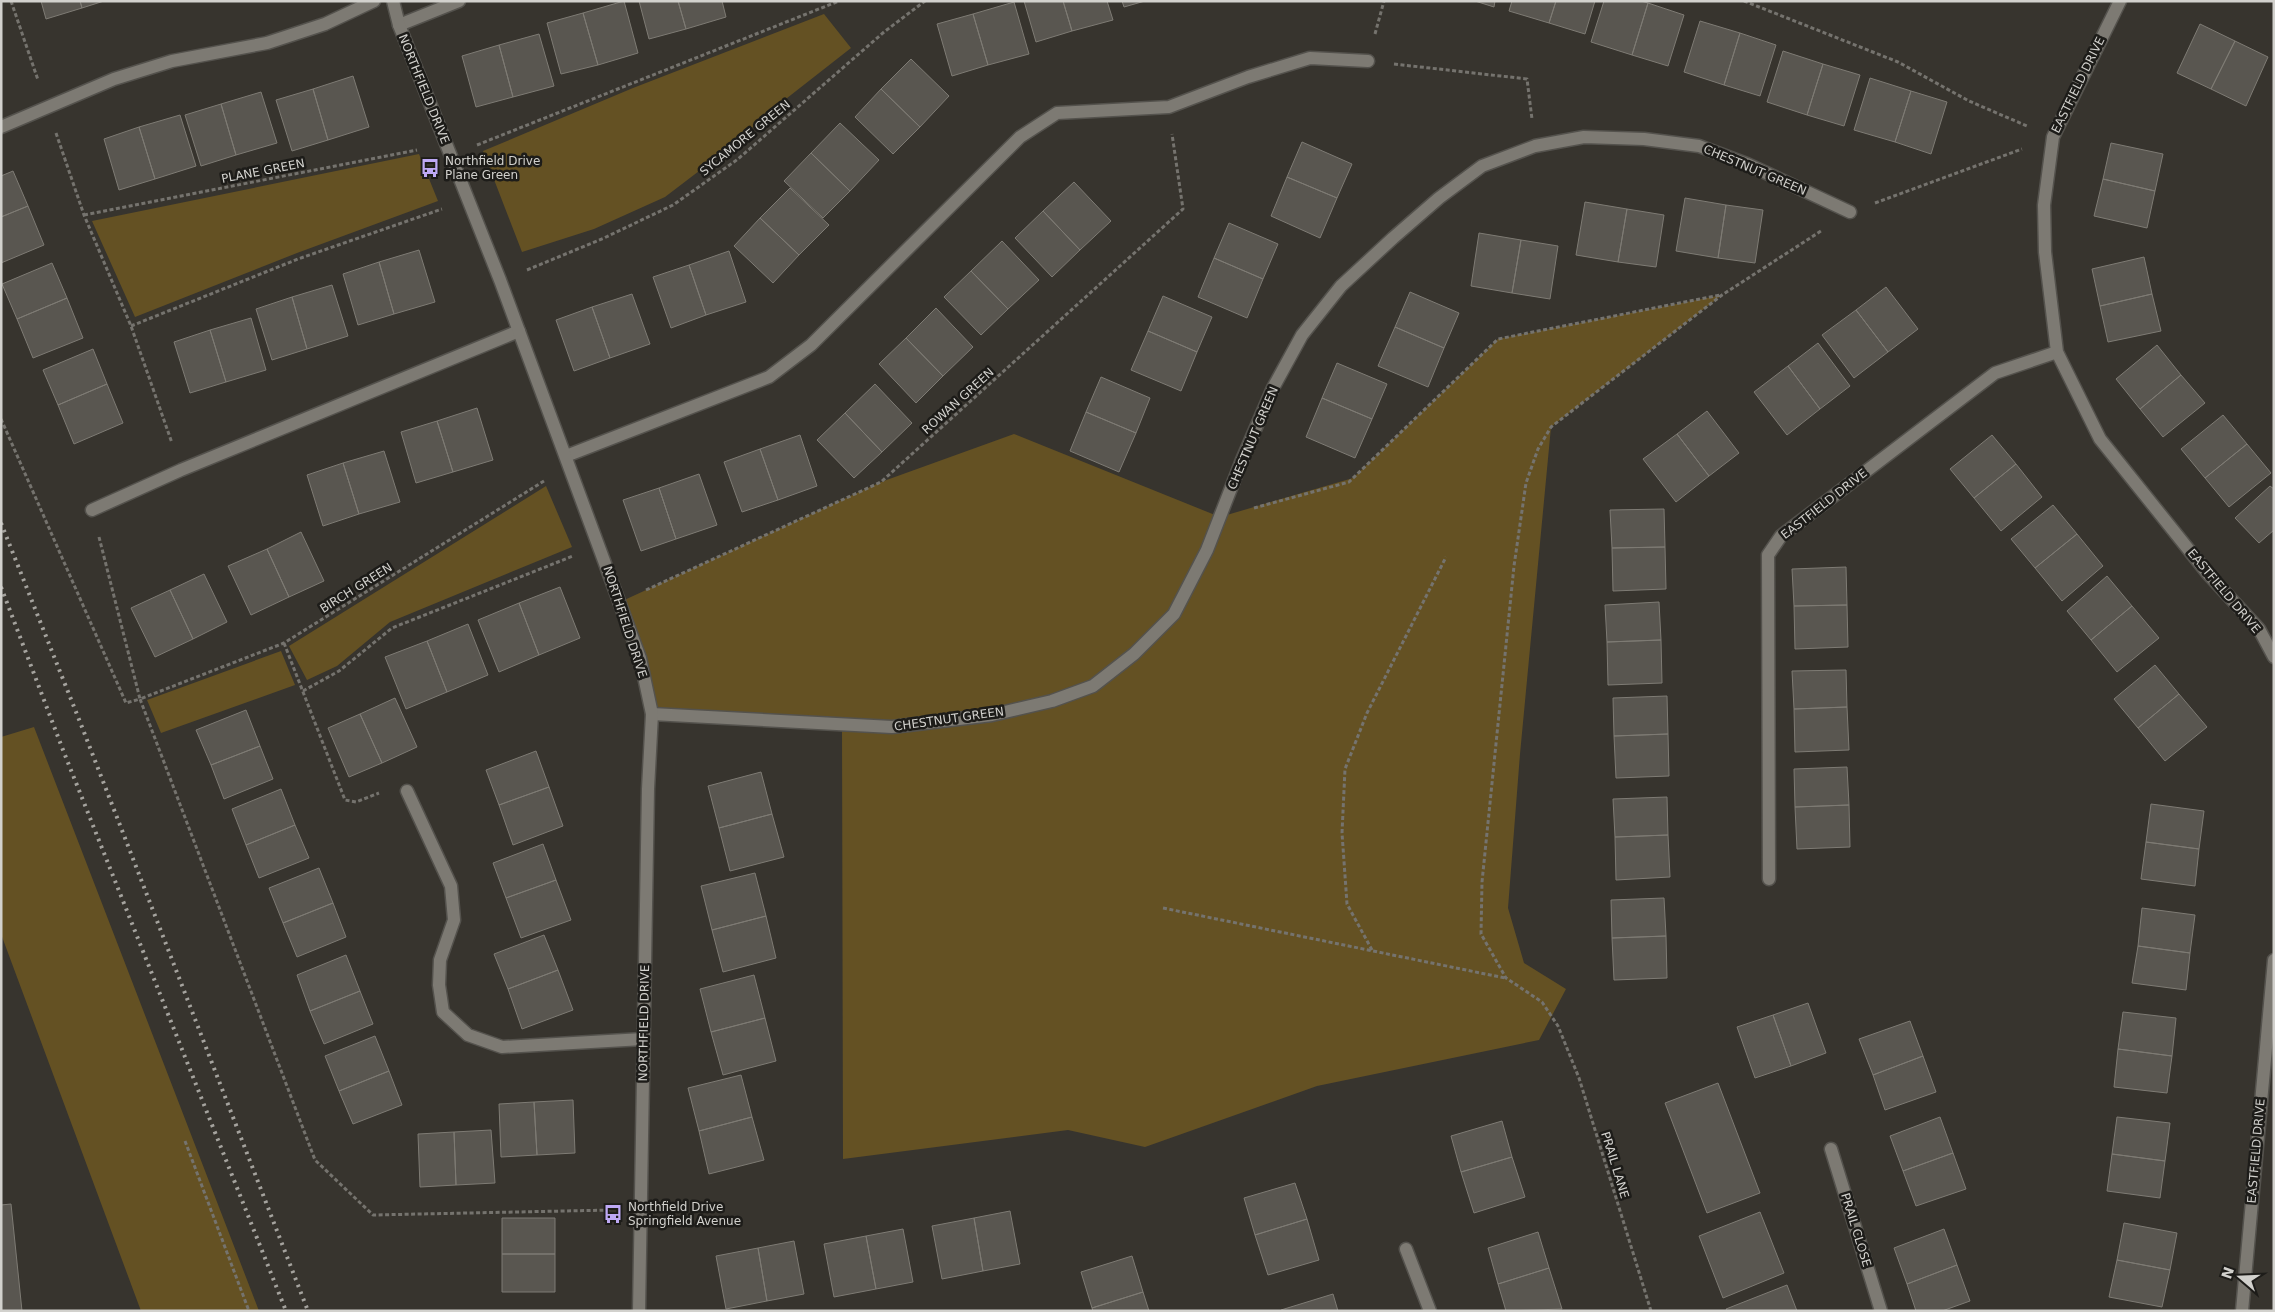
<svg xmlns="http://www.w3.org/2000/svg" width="2275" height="1312" viewBox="0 0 2275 1312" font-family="'DejaVu Sans',sans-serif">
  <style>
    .green { fill: #645123 }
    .building { fill: #595650; stroke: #7e7b74 }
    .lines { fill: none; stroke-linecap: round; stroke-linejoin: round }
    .lane-casing { stroke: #54524d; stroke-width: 15 }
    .street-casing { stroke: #54524d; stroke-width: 15 }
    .path { stroke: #75736e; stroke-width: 3; stroke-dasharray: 4 2.5; stroke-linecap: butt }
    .lane { stroke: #7d7a73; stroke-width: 12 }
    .street { stroke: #7d7a73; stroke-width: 12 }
    .rail { stroke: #a5a39e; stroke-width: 4; stroke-dasharray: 2.5 5; stroke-linecap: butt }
    .labels { text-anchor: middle; stroke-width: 5; stroke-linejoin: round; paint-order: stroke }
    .street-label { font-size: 12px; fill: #d2d1cd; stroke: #1d1c19 }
    .poi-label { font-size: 12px; fill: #d2d1cd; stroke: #1d1c19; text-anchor: start }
  </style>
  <rect width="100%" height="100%" fill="#37342e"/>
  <path class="green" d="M824,14l27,34 -69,54 -58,50 -59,45 -71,32 -72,23 -39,-101 150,-63z
    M419,154l19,47 -141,52 -162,64 -43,-96z
    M1722,295l-171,132 -31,327 -12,154 16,55 42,26 -27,51 -222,46 -172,61 -77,-17 -225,29 -1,-435 -190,-10 -32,-112 261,-120 133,-48 206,83 133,-39 145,-139z
    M546,486l26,61 -182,75 -53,44 -30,14 -18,-34z
    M281,651l14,34 -134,48 -14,-33z
    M34,727l225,584h-118l-140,-377v-197z"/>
  <path class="building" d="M41,1h39l2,7 -36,11z
    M80,1h24l-22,7z
    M624,1l14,52 -40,12 -15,-52z
    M639,1h39l8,28 -37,10z
    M678,1h44l4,16 -40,12z
    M1024,1h39l9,30 -36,11z
    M1063,1h44l6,19 -41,11z
    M1122,1h23l-21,6z
    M1475,1h20l-1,6z
    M1512,1h44l-7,22 -40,-12z
    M1556,1h39l-10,33 -36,-11z
    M1604,1h37l7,2 -16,52 -41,-13z
    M1014,2l15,52 -41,11 -15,-51z
    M1648,3l36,12 -16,51 -36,-11z
    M583,13l15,52 -37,9 -14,-51z
    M973,14l15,51 -36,11 -15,-52z
    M1700,21l40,12 -16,52 -40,-13z
    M2200,24l35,17 -24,48 -34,-16z
    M1740,33l36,12 -16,51 -36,-11z
    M539,34l15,52 -41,11 -14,-52z
    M2235,41l33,16 -22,49 -35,-17z
    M499,45l14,52 -37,10 -14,-51z
    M1783,51l40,13 -16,51 -40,-13z
    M911,59l38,37 -29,31 -39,-38z
    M1823,64l37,11 -16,51 -37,-11z
    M353,76l16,51 -41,13 -15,-51z
    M1870,78l41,13 -16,51 -41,-12z
    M313,89l15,51 -36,11 -16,-51z
    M881,89l39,38 -27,27 -38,-37z
    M1911,91l36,11 -16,52 -36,-12z
    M261,92l16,51 -41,12 -15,-51z
    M221,104l15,51 -35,11 -16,-51z
    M180,115l16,51 -41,13 -16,-52z
    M840,123l39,37 -29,31 -39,-38z
    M139,127l16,52 -36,11 -15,-51z
    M1302,142l50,22 -15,34 -50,-21z
    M2111,143l52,11 -8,37 -52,-12z
    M811,153l39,38 -27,27 -39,-37z
    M13,171l15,35 -27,11v-41z
    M1287,177l50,21 -17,40 -49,-22z
    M2103,179l52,12 -8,37 -53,-12z
    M1074,182l37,39 -31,29 -37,-39z
    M790,188l39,37 -30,30 -39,-37z
    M1685,198l41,7 -8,53 -42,-7z
    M1585,202l42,7 -9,53 -42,-7z
    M1726,205l37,5 -8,53 -37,-5z
    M28,206l16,39 -43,18v-46z
    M1627,209l37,6 -8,52 -38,-5z
    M1043,211l37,39 -28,27 -37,-39z
    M760,218l39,37 -26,28 -39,-37z
    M1229,223l49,21 -15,35 -49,-21z
    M1479,233l42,7 -9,53 -41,-7z
    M1521,240l37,6 -8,53 -38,-6z
    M1002,241l37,39 -31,29 -37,-38z
    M419,250l16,52 -41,12 -15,-52z
    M729,251l17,51 -40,13 -17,-50z
    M2144,257l8,37 -52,12 -8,-37z
    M1214,258l49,21 -16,39 -49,-21z
    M379,262l15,52 -36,11 -15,-51z
    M52,263l15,35 -50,21 -15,-35z
    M689,265l17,50 -35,13 -18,-51z
    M971,271l37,38 -27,26 -37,-38z
    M332,285l16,51 -41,13 -15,-52z
    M1886,287l32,42 -30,23 -32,-42z
    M1410,292l49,21 -15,35 -49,-21z
    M632,294l18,50 -40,14 -18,-51z
    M2152,294l9,37 -53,11 -8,-36z
    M1163,296l49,21 -15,35 -49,-21z
    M292,297l15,52 -35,11 -16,-51z
    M67,298l16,40 -50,20 -16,-39z
    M592,307l18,51 -36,13 -18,-51z
    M936,308l37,39 -30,29 -37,-38z
    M1856,310l32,42 -34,26 -32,-43z
    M251,318l15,52 -40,12 -16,-52z
    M1395,327l49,21 -16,39 -50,-21z
    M210,330l16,52 -36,11 -16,-51z
    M1148,331l49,21 -16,39 -50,-21z
    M906,338l37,38 -27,27 -37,-39z
    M1818,343l32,43 -30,23 -32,-43z
    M2157,345l24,30 -41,34 -24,-30z
    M93,349l14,35 -49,21 -15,-35z
    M1337,363l50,21 -15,35 -50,-21z
    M1788,366l32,43 -33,26 -33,-43z
    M2181,375l24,28 -42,34 -23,-28z
    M1101,377l49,21 -14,35 -50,-21z
    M107,384l16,39 -49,21 -16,-39z
    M875,384l37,39 -30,29 -37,-39z
    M1322,398l50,21 -17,39 -49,-21z
    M477,408l16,52 -40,12 -16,-51z
    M1707,411l32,42 -30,23 -32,-42z
    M1086,412l50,21 -17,39 -49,-21z
    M845,413l37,39 -28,26 -37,-38z
    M2223,415l24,29 -42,34 -24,-29z
    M437,421l16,51 -37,11 -15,-51z
    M1677,434l32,42 -33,26 -33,-43z
    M800,435l17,51 -39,14 -18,-51z
    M1992,435l24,29 -42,34 -24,-29z
    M2247,444l24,29 -42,34 -24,-29z
    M760,449l18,51 -36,12 -18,-50z
    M384,451l16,51 -41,12 -16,-51z
    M343,463l16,51 -36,12 -16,-51z
    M2016,464l26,33 -41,34 -27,-33z
    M699,474l18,51 -41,14 -17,-51z
    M2270,486l4,3v41l-15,13 -24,-25z
    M659,488l17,51 -35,12 -18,-51z
    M2053,505l24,29 -42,34 -24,-29z
    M1664,509l1,38 -53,1 -2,-38z
    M301,532l23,49 -35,16 -22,-48z
    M2077,534l26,32 -41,35 -27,-33z
    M1665,547l1,42 -53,2 -1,-43z
    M267,549l22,48 -38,18 -23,-49z
    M1846,567l1,38 -53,1 -2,-37z
    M204,574l23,48 -34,17 -23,-49z
    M2107,576l25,30 -41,34 -24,-29z
    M560,587l20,51 -41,17 -20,-52z
    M170,590l23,49 -38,18 -24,-49z
    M1659,602l2,38 -54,2 -2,-37z
    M519,603l20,52 -40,17 -21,-52z
    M1847,605l1,42 -53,2 -1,-43z
    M2132,606l27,32 -42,34 -26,-32z
    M468,624l20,51 -41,17 -20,-51z
    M1661,640l1,43 -54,2 -1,-43z
    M427,641l20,51 -41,17 -21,-52z
    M2155,665l24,29 -41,34 -24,-29z
    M1846,670l1,37 -53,2 -2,-38z
    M2179,694l28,33 -42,34 -27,-33z
    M1667,696l1,38 -54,2 -1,-38z
    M395,698l22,49 -35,16 -22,-49z
    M1847,707l2,43 -54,2 -1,-43z
    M246,710l14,36 -49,19 -15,-35z
    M360,714l22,49 -33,14 -21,-49z
    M1668,734l1,42 -53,2 -2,-42z
    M260,746l13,33 -49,20 -13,-34z
    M536,751l13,36 -50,18 -13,-35z
    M1847,767l2,38 -54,2 -1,-38z
    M761,772l11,42 -53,14 -11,-42z
    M549,787l14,39 -50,19 -14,-40z
    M281,789l14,36 -49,20 -14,-36z
    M1667,797l1,38 -53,2 -2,-38z
    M2151,804l53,7 -5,38 -53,-7z
    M1849,805l1,42 -53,2 -2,-42z
    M772,814l12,43 -54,14 -11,-43z
    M295,825l14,33 -50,20 -13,-33z
    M1668,835l2,42 -54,3 -1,-43z
    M2146,842l53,7 -4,37 -54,-7z
    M543,844l13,36 -50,18 -13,-35z
    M319,868l14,35 -50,20 -14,-35z
    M755,873l11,43 -54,14 -11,-44z
    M556,880l15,40 -50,18 -15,-40z
    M1664,898l2,38 -54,2 -1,-38z
    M333,903l13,34 -49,20 -14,-34z
    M2142,908l53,7 -5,38 -52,-7z
    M766,916l10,42 -53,14 -11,-42z
    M544,935l14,35 -50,19 -14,-35z
    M1666,936l1,42 -53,2 -2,-42z
    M2138,946l52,7 -4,37 -54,-7z
    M346,955l14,36 -50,20 -13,-36z
    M558,970l15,40 -51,19 -14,-40z
    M754,975l11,43 -54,14 -11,-43z
    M360,991l13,33 -49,20 -14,-33z
    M1808,1003l18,50 -35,13 -18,-51z
    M2123,1012l53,6 -4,38 -54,-7z
    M1773,1015l18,51 -36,12 -18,-51z
    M765,1018l11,43 -53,14 -12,-43z
    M1910,1021l13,35 -50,19 -14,-36z
    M375,1036l14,35 -50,20 -14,-35z
    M2118,1049l54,7 -5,37 -53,-6z
    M1923,1056l13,36 -51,18 -12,-35z
    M389,1071l13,34 -49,19 -14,-33z
    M741,1075l11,42 -53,14 -11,-43z
    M1718,1083l42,110 -53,20 -42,-110z
    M573,1100l2,53 -38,2 -3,-53z
    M534,1102l3,53 -36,2 -2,-53z
    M752,1117l12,43 -55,14 -10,-43z
    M1940,1117l13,36 -50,18 -13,-35z
    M2117,1117l53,6 -5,38 -53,-7z
    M1502,1121l10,36 -51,15 -10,-36z
    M491,1130l4,53 -39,2 -2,-53z
    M454,1132l2,53 -36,2 -2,-53z
    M1953,1153l13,36 -50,17 -13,-35z
    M2112,1154l53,7 -5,37 -53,-7z
    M1512,1157l13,40 -51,16 -13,-41z
    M1295,1183l12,36 -52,16 -11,-37z
    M11,1204l11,107h-21v-106z
    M1010,1211l10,53 -37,7 -9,-53z
    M1760,1212l24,61 -61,25 -24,-62z
    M502,1218h53v36h-53z
    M974,1218l9,53 -41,8 -10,-53z
    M1307,1219l12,41 -51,15 -13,-40z
    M2124,1223l53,10 -7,37 -53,-10z
    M903,1229l10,53 -37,7 -10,-53z
    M1944,1229l13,36 -50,19 -13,-36z
    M1538,1232l11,36 -51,16 -10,-36z
    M866,1236l10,53 -42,8 -10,-53z
    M794,1241l10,53 -37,7 -9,-53z
    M758,1248l9,53 -41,8 -10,-53z
    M502,1254h53v38h-53z
    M1132,1256l11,36 -51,16 -11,-36z
    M2117,1260l53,10 -8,37 -53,-10z
    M1957,1265l13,36 -28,10h-26l-9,-27z
    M1549,1268l13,41 -56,2 -8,-27z
    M1787,1285l10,26h-70l-1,-2z
    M1143,1292l6,19h-56l-1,-3z
    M1333,1294l5,17h-57v-1z"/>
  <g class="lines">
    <g class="lane-casing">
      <path id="lane" d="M399,25l60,-24
        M1,127l113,-48 58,-18 95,-18 58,-19 49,-23
        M566,456l203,-79 42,-32 209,-208 37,-24 112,-6 79,-30 62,-19 58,3
        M92,510l89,-40 338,-139
        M652,714l240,13 100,-12 60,-14 41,-15 41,-32 40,-40 33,-64 35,-90 31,-72 29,-53 39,-49 52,-48 46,-40 43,-32 53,-20 49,-9 60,2 55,7 48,18 103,48
        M407,791l44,95 3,34 -14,40 -1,25 4,27 25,23 34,12 141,-8"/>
    </g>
    <g class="street-casing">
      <path id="street" d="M393,1l6,24 101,255 140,378 12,56 -4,75 -9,522
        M2120,1l-67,136 -9,68 1,47 12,100 43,87 109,136 50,54 15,28
        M1769,879l-1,-324 13,-19 214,-163 62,-21
        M1831,1149l50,162
        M1406,1249l24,62
        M2242,1311l32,-351"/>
    </g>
    <path class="path" d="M11,1l27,79
      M1744,1l154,61 71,39 58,25
      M1375,34l9,-33
      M1394,64l133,15 5,40
      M56,133l28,82 47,111 41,117
      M477,145l362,-144
      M1875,203l147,-54
      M84,215l333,-65
      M527,270l77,-32 69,-33 65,-46 146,-127 41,-31
      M131,326l167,-67 144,-50
      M1,419l125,284 14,-4 175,461 58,55 239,-5
      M1254,508l95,-26 149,-143 222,-44
      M99,537l41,162 144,-56 260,-162
      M646,590l235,-108 302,-273 -11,-75
      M284,643l61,157 11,2 23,-9
      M303,691l36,-20 53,-43 181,-72
      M1163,908l342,70
      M1372,950l-25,-46 -5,-71 3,-64 22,-56 79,-156
      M185,1141l64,170
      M1651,1311l-72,-233 -21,-52 -16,-24 -36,-24 -25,-44 1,-52 32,-316 12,-83 12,-34 13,-22 171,-132 99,-64"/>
    <use href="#lane" class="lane"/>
    <use href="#street" class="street"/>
    <path class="rail" d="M1,523l81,204 226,584
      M1,587l62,163 223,561"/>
  </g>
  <defs>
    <g id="bus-bare" transform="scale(1.5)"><path d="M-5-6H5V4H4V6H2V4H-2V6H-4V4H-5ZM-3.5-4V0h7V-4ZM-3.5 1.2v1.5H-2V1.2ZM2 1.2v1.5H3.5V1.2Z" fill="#bea9f5" stroke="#1d1c19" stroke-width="2.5" paint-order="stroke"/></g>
  </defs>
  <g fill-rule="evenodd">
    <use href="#bus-bare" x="430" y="168"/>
    <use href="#bus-bare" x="613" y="1214"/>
  </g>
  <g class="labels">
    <g class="street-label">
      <text transform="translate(2078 85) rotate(-64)" y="4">EASTFIELD DRIVE</text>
      <text transform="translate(424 89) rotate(68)" y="4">NORTHFIELD DRIVE</text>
      <text transform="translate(745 138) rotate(-39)" y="4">SYCAMORE GREEN</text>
      <text transform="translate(1755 170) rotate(23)" y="4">CHESTNUT GREEN</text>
      <text transform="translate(263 171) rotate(-11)" y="4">PLANE GREEN</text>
      <text transform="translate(958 401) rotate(-42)" y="4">ROWAN GREEN</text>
      <text transform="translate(1253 438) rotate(-67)" y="4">CHESTNUT GREEN</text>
      <text transform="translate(1824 504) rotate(-38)" y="4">EASTFIELD DRIVE</text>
      <text transform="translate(356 588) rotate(-32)" y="4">BIRCH GREEN</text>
      <text transform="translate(2224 591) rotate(50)" y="4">EASTFIELD DRIVE</text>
      <text transform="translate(625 622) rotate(72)" y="4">NORTHFIELD DRIVE</text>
      <text transform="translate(949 719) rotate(-8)" y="4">CHESTNUT GREEN</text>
      <text transform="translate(644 1023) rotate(-89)" y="4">NORTHFIELD DRIVE</text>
      <text transform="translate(2256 1151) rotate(-85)" y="4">EASTFIELD DRIVE</text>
      <text transform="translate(1615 1165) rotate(73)" y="4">PRAIL LANE</text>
      <text transform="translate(1856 1230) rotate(73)" y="4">PRAIL CLOSE</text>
    </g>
    <g class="poi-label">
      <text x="445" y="165">Northfield Drive<tspan x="445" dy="14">Plane Green</tspan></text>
      <text x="628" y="1211">Northfield Drive<tspan x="628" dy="14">Springfield Avenue</tspan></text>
    </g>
  </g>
  <rect width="2275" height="1312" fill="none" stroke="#d2d1cd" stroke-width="5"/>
  <g transform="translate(2240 1277) rotate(289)" stroke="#1d1c19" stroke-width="4" paint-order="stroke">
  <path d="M0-4L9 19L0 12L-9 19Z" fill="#d2d1cd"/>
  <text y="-8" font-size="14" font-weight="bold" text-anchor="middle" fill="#d2d1cd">N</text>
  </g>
</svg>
